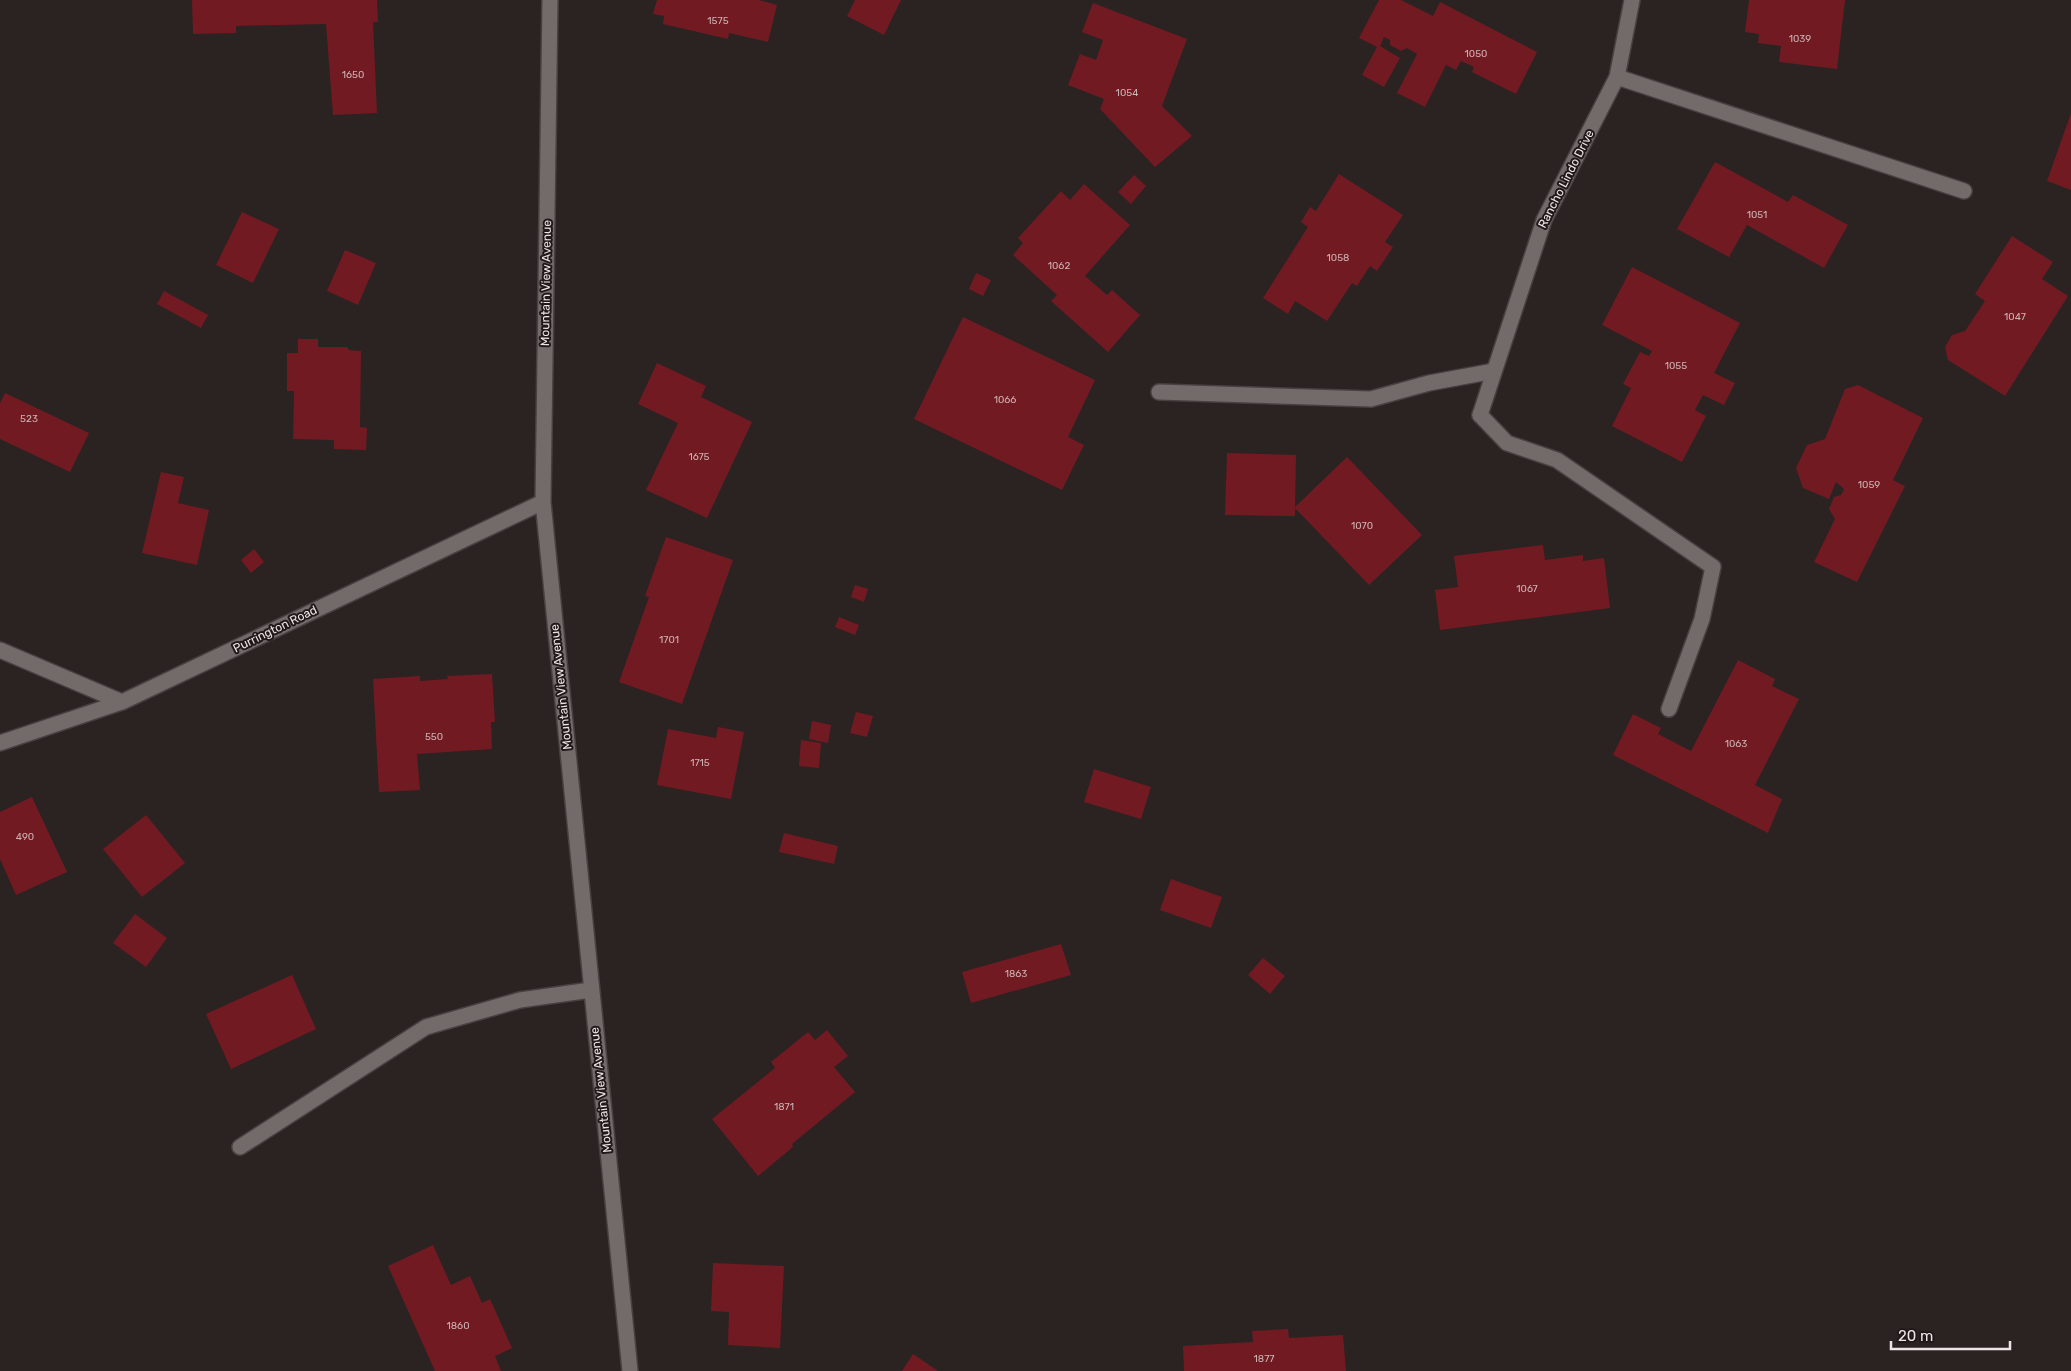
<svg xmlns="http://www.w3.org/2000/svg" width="2071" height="1371" viewBox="0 0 2071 1371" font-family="Rubik,sans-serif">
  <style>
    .building { fill: #721a22 }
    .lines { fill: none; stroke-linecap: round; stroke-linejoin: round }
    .service-casing { stroke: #474040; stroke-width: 18 }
    .minor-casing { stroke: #474040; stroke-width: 18 }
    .service { stroke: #736a6a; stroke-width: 15 }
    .minor { stroke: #736a6a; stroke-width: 15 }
    .labels { text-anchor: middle; stroke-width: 4; stroke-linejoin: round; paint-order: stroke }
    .number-label { font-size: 10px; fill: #cdb3b4 }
    .street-label { font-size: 12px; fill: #ebe6e5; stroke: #211919 }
  </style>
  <rect width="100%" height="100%" fill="#2a2322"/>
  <path class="building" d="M192,0h185l1,22h-5l4,91 -44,2 -7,-91 -90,2v7l-43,1z
    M657,0h102l18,5 -9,37 -39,-9 -1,6 -65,-15 1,-8 -11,-2z
    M855,0h46l-17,35 -37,-19z
    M1379,0h22l32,16 7,-14 97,50 -21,42 -44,-22 2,-5 -13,-6 -5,9 -10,-5 -21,42 -28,-14 20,-39 -10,-6 -6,3 -11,-6v-5l-6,-3 -4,9 20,12 -16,29 -22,-12 15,-28 -18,-9z
    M1749,0h96l-8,69 -58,-7 2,-16 -23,-3 1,-9 -14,-2z
    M1093,3l94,36 -25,67 30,30 -37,31 -55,-58 4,-10 -36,-14 12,-31 16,6 7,-20 -21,-8z
    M2071,113v77l-24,-9z
    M1715,162l73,40 5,-7 55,30 -24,43 -77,-43 -18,32 -52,-28z
    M1339,174l64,41 -18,27 8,5 -16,24 -7,-5 -13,20 -5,-3 -25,38 -32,-20 -7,13 -25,-16 45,-71 -7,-5 9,-15 6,4z
    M1134,175l12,11 -15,18 -13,-12z
    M1084,184l46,41 -45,51 22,19 5,-5 28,25 -32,37 -57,-51 6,-6 -44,-40 10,-12 -5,-5 43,-47 9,9z
    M242,212l37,17 -26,54 -37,-18z
    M2012,236l41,26 -11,17 26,17 -63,100 -57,-36 -3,-13 7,-12 13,-4 20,-30 -10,-7z
    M345,250l31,13 -18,42 -31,-14z
    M1632,267l108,56 -26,50 21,10 -11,22 -21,-10 -8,15 11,6 -24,46 -70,-36 19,-38 -8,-4 17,-32 9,4 3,-5 -50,-26z
    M976,273l15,7 -8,16 -14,-7z
    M164,291l44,24 -7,13 -44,-24z
    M963,317l132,63 -27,57 16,8 -22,45 -148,-71z
    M298,339h20v8h29l2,3 12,1 -1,76 7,1 -1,22 -32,-1v-9l-41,-1 1,-48h-7v-38h11z
    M657,363l49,23 -5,11 51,25 -45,96 -61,-28 32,-67 -40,-19z
    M1858,385l65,33 -30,62 12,6 -48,96 -43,-20 21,-43 -6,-10 5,-12 7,-2 3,-6 -8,-7 -7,17 -26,-11 -7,-20 11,-23 18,-6 20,-50z
    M5,393l84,40 -19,39 -70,-33v-36z
    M1227,453l69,2 -1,52 52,-50 75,78 -53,50 -74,-77v8l-70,-1z
    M161,472l23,5 -6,26 31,7 -12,55 -55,-12z
    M666,537l67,23 -51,144 -63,-22 30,-85 -4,-1z
    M1543,545l2,15 38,-5v6l21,-3 6,50 -170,22 -5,-40 23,-3 -4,-31z
    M254,549l10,13 -13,11 -10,-13z
    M855,585l13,4 -4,13 -13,-5z
    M839,617l20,8 -4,10 -20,-8z
    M1738,660l37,19 -3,7 27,13 -44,86 27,14 -14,34 -155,-78 20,-41 28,14 -3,6 33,17z
    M492,674l3,48h-4l1,27 -75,5 3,36 -41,2 -6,-113 47,-3v5l28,-2 -1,-3z
    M856,712l17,4 -6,21 -17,-4z
    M812,721l19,4 -3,18 -19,-4z
    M718,727l26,5 -13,67 -74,-14 11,-56 48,9z
    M801,740l20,3 -2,25 -20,-2z
    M1094,769l57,18 -10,32 -57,-17z
    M32,797l35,75 -51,23 -16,-36v-47z
    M146,815l39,48 -43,34 -39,-48z
    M784,833l54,13 -4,18 -55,-12z
    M1171,879l51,18 -11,31 -51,-18z
    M135,914l32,24 -21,29 -33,-24z
    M1061,944l10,31 -100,28 -9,-31z
    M1263,958l22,18 -15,18 -22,-19z
    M292,975l24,54 -85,40 -25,-55z
    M827,1030l21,26 -14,11 21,25 -63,52 1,3 -35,29 -46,-57 63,-51 -4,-6 37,-30 7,8z
    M433,1245l18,40 19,-9 12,27 8,-4 22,49 -17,8 6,15h-66l-47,-105z
    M713,1263l71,3 -4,82 -52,-3 1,-33 -18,-1z
    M1288,1329l1,9 54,-3 3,36h-162l-1,-25 70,-4 -1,-11z
    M913,1354l25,17h-36z"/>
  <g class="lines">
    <g class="service-casing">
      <path id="service" d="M1159,392l212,7 58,-16 65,-12
        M1480,415l27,28 50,17 156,107 -11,52 -33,90
        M240,1147l186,-120 94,-27 71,-10"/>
    </g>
    <g class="minor-casing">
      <path id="minor" d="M550,0l-7,502 87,869
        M1617,77l347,114
        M1480,415l64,-195 73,-143 15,-77
        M0,650l122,52
        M0,743l122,-41 421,-200"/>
    </g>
    <use href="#service" class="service"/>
    <use href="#minor" class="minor"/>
  </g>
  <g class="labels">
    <g class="number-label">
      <text x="718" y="24">1575</text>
      <text x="1800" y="42">1039</text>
      <text x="1476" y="57">1050</text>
      <text x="353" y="78">1650</text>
      <text x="1127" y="96">1054</text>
      <text x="1757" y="218">1051</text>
      <text x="1338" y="261">1058</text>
      <text x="1059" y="269">1062</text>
      <text x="2015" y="320">1047</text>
      <text x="1676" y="369">1055</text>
      <text x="1005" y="403">1066</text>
      <text x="29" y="422">523</text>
      <text x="699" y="460">1675</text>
      <text x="1869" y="488">1059</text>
      <text x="1362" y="529">1070</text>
      <text x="1527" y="592">1067</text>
      <text x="669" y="643">1701</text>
      <text x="434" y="740">550</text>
      <text x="1736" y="747">1063</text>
      <text x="700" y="766">1715</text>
      <text x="25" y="840">490</text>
      <text x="1016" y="977">1863</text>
      <text x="784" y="1110">1871</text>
      <text x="458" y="1329">1860</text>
      <text x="1264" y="1362">1877</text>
    </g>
    <g class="street-label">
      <text transform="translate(1566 179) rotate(-63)" y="4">Rancho Lindo Drive</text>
      <text transform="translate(546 283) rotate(-89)" y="4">Mountain View Avenue</text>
      <text transform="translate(275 629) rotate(-26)" y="4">Purrington Road</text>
      <text transform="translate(561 687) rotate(-96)" y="4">Mountain View Avenue</text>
      <text transform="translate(601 1090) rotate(-96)" y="4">Mountain View Avenue</text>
    </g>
  </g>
  <path d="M1891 1341v8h119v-8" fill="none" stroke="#ebe6e5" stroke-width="2.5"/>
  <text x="1898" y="1341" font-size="15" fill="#ebe6e5" stroke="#211919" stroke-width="4" paint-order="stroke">20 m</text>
</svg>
